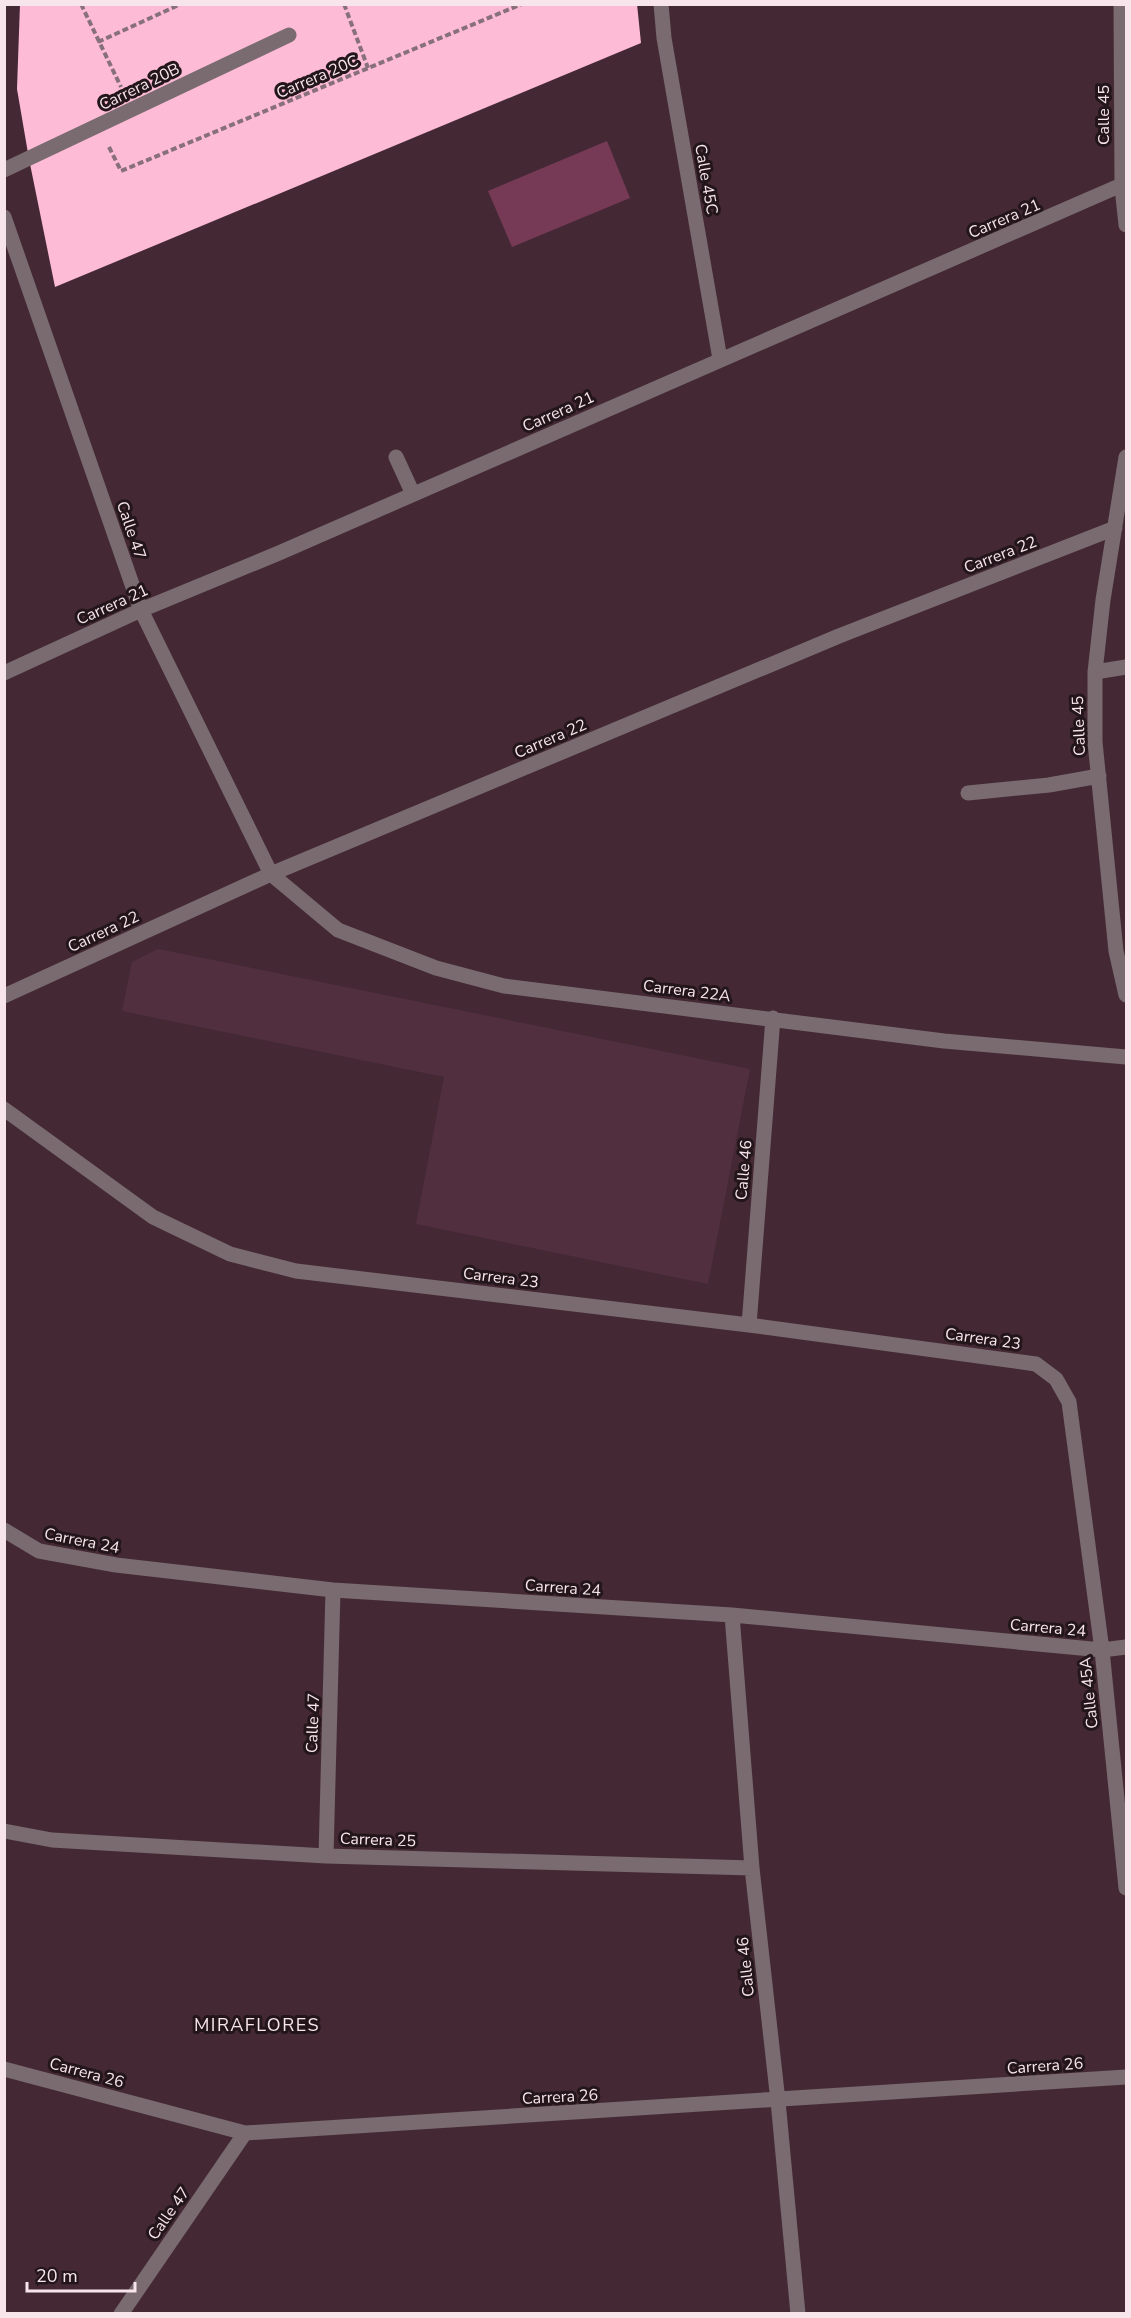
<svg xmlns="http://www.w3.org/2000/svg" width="1131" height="2318" viewBox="0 0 1131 2318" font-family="'Nunito Sans',sans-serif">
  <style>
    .built { fill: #512f3f }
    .green { fill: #773a56 }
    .building { fill: #fdbbd6 }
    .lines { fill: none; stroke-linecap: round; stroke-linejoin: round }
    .path { stroke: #88707a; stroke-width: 4; stroke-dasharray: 6 3; stroke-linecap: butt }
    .minor { stroke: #796b70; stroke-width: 15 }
    .labels { text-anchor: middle; stroke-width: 6; stroke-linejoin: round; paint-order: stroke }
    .street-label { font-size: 16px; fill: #f8e5ec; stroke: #23161b }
    .neighbourhood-label { font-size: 18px; letter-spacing: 1.5px; fill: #f8e5ec; stroke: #23161b }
  </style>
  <rect width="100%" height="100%" fill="#442935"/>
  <path class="built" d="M158,949l592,120 -42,215 -292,-60 28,-147 -322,-66 10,-49z"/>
  <path class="green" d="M607,141l23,57 -118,49 -24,-56z"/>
  <path class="building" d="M20,4h617l4,39 -586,244 -26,-128 -12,-70z"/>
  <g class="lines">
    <path class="path" d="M81,4l40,83
      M344,4l24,64
      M98,42l83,-38
      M109,147l12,24 401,-167"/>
    <path class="minor" d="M661,4l3,34 56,321
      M1121,4l1,183 4,38
      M4,170l285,-135
      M4,217l137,393 130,264 67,56 98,38 68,18 440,55 182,16
      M396,457l17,37
      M1126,457l-23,143 -8,72v70l21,209 10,44
      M1095,672l31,-5
      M4,673l137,-63 138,-57 847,-370
      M968,793l81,-8 50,-9
      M4,996l267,-122 568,-238 276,-108
      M4,1109l149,108 77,37 66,17 453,54 287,39 20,15 13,23 33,248 24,238
      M749,1325l24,-307
      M4,1530l35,21 77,14 217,25 399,25 370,35 24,-3
      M732,1615l20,253 26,233 20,213
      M4,1831l48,9 274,16 426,12
      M326,1856l7,-266
      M4,2069l241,64 881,-56
      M121,2314l124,-181"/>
  </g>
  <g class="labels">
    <g class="street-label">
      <text transform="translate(317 76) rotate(-23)" y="6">Carrera 20C</text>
      <text transform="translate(139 86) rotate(-26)" y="6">Carrera 20B</text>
      <text transform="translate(1103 115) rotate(-90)" y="6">Calle 45</text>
      <text transform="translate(707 179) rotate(80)" y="6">Calle 45C</text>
      <text transform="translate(1004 218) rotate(-23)" y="6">Carrera 21</text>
      <text transform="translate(558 411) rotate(-24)" y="6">Carrera 21</text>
      <text transform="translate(132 530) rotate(71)" y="6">Calle 47</text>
      <text transform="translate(1000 554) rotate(-21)" y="6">Carrera 22</text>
      <text transform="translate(112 604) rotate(-24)" y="6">Carrera 21</text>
      <text transform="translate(1078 726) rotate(-92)" y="6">Calle 45</text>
      <text transform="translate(550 738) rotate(-23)" y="6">Carrera 22</text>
      <text transform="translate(103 931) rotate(-25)" y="6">Carrera 22</text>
      <text transform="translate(687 990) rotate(7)" y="6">Carrera 22A</text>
      <text transform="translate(743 1170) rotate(-85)" y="6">Calle 46</text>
      <text transform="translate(501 1277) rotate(7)" y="6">Carrera 23</text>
      <text transform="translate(983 1338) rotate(8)" y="6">Carrera 23</text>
      <text transform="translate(82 1540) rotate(11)" y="6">Carrera 24</text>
      <text transform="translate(563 1587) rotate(4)" y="6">Carrera 24</text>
      <text transform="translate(1048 1627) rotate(5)" y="6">Carrera 24</text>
      <text transform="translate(1088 1693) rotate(-96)" y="6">Calle 45A</text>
      <text transform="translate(312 1723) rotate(-88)" y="6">Calle 47</text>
      <text transform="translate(378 1839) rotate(2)" y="6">Carrera 25</text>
      <text transform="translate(745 1967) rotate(-96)" y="6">Calle 46</text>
      <text transform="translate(1045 2065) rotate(-4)" y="6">Carrera 26</text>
      <text transform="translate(87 2072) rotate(15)" y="6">Carrera 26</text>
      <text transform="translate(560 2096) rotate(-3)" y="6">Carrera 26</text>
      <text transform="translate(168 2213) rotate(-55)" y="6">Calle 47</text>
    </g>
    <g class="neighbourhood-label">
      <text x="257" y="2031">MIRAFLORES</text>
    </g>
  </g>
  <rect width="1131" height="2318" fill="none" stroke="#f8e5ec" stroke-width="12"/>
  <path d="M27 2282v9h108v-9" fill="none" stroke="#f8e5ec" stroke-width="3"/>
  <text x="36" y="2282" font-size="18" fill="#f8e5ec" stroke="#23161b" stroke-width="4.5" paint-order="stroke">20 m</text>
</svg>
